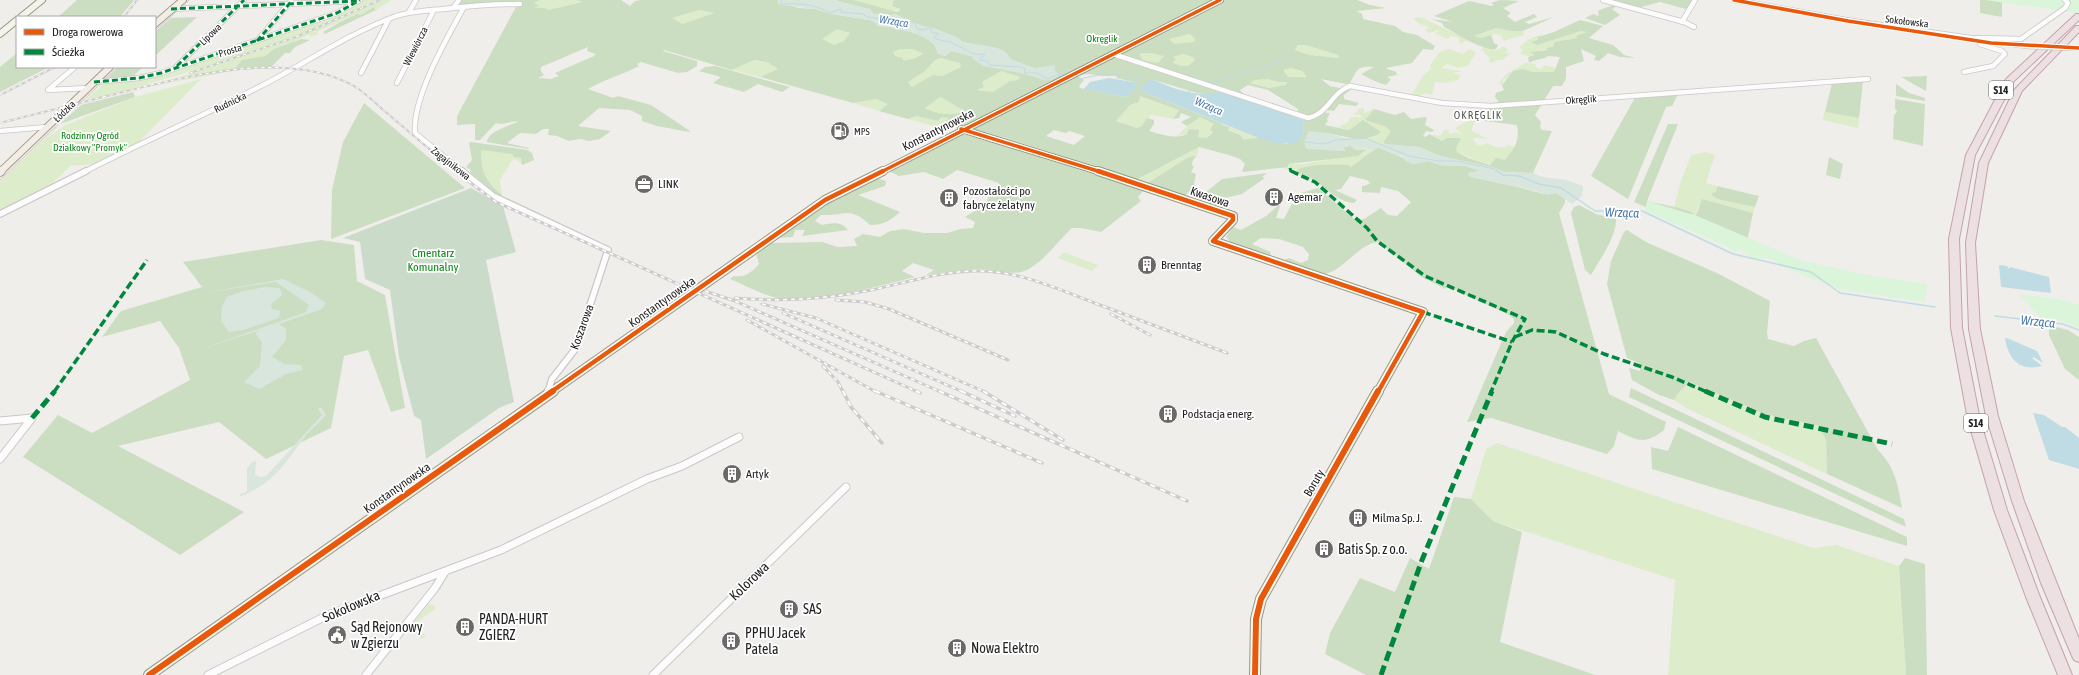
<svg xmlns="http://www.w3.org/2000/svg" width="2079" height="675" viewBox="0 0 2079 675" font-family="'Asap Condensed',sans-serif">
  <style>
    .grass { fill: #ddeccb }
    .forest { fill: #cbdec1; fill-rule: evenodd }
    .wetland { fill: #d9e6de }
    .cemetery { fill: #cadbca }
    .park { fill: #daf5da }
    .water { fill: #bfdbe3 }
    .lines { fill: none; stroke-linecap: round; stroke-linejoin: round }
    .stream-far1 { stroke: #bfdbe3; stroke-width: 1 }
    .stream { stroke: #bfdbe3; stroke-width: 1.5 }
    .street-far2-casing { stroke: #c9c8c7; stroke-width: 6 }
    .street-far1-casing { stroke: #c9c8c7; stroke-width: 8 }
    .street-casing { stroke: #c9c8c7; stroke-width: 9 }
    .secondary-far2-casing { stroke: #999a82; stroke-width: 8 }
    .secondary-far1-casing { stroke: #999a82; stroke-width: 10 }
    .secondary-casing { stroke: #999a82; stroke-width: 12 }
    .primary-far1-casing { stroke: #a79c86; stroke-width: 8 }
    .primary-casing { stroke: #a79c86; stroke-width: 10 }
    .highway-casing { stroke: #c5a2ac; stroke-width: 2 }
    .street-far2 { stroke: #fdfcfc; stroke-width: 4.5 }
    .street-far1 { stroke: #fdfcfc; stroke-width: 5.5 }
    .street { stroke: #fdfcfc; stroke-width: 7 }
    .secondary-far2 { stroke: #f4f4ed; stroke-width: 6 }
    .secondary-far1 { stroke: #f4f4ed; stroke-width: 8 }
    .secondary { stroke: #f4f4ed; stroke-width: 10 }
    .primary-far1 { stroke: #f3ede7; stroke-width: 6 }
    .primary { stroke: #f3ede7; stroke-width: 8 }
    .highway { fill: #ece0e2; fill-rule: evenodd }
    .tram { stroke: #ccc; stroke-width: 1 }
    .rail-far2-casing { stroke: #ccc; stroke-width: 2 }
    .rail-far1-casing { stroke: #ccc; stroke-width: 3 }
    .rail-casing { stroke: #ccc; stroke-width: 3.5 }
    .rail-far2 { stroke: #fff; stroke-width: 1; stroke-dasharray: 3.5; stroke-linecap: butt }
    .rail-far1 { stroke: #fff; stroke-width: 1.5; stroke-dasharray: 4; stroke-linecap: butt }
    .rail { stroke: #fff; stroke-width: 2; stroke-dasharray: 5.5; stroke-linecap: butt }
    .street-bridge-casing { stroke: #c9c8c7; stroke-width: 6; stroke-linecap: butt }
    .street-bridge { stroke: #fdfcfc; stroke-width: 4.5 }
    .quiet-far2 { stroke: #00873e; stroke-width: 3; stroke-dasharray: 6 3; stroke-linecap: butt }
    .quiet-far1 { stroke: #00873e; stroke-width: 3.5; stroke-dasharray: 8 3.5; stroke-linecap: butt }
    .quiet { stroke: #00873e; stroke-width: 5; stroke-dasharray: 10 5; stroke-linecap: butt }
    .cycleway-far2-casing { stroke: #fff; stroke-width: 5.5 }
    .cycleway-far1-casing { stroke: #fff; stroke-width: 7 }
    .cycleway-casing { stroke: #fff; stroke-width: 8 }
    .cycleway-far2 { stroke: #e8590c; stroke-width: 3.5 }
    .cycleway-far1 { stroke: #e8590c; stroke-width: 4.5 }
    .cycleway { stroke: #e8590c; stroke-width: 6 }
    .labels { text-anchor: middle; stroke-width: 3.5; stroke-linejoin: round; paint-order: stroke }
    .far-street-label { font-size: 10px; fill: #222; stroke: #fff }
    .far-park-label { font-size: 10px; fill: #0c8416; stroke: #fff }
    .far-poi-label { font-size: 10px; fill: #222; stroke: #fff; text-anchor: start }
    .far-water-label { font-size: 11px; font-style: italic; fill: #4a7aab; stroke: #fff }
    .shield { fill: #fff; stroke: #646464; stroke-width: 1 }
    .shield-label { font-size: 11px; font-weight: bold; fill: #222 }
    .far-neighbourhood-label { font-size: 11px; letter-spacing: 1px; fill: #555; stroke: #fff }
    .street-label { font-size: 12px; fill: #222; stroke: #fff }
    .poi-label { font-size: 12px; fill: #222; stroke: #fff; text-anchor: start }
    .park-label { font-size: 12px; fill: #0c8416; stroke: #fff }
    .water-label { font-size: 13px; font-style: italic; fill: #4a7aab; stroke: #fff }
    .near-poi-label { font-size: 14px; fill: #222; stroke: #fff; text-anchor: start }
    .near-street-label { font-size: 14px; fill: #222; stroke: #fff }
  </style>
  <rect width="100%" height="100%" fill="#f0eeeb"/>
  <path class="grass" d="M363,0h13c-64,33 -133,56 -201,76 -29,8 -59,19 -88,23l17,-16 48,-6 43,-16 29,-6 7,-5 24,-7z
    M382,0h9l-15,10 -1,-3 -14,8 -4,-1 -36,16 -4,2 2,2 -9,3v-2h-3l-10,6 -23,8 -9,7 -23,4 -7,7 9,2 -103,19c83,-23 163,-51 241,-88z
    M540,0h37l5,1 -28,9h-9l-1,-2h-10l1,-6z
    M853,0h41l8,9c-13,6 -37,-4 -49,-9z
    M699,10l15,3 -31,11 -11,-6z
    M1416,17l7,1 41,20 8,6 -8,-3 -1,3 -3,-1 -2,-6 -8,-1v2l-4,1 -11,-6 4,-2 -1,-1 -9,3 -4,-4 6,-1 -13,-5 -4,-4z
    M837,28l13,5 -6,8 -10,4 -13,-6z
    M1496,28l15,3h12l1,4 -21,6 -1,-5 -6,-2 -15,4 -7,-2z
    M1581,31l7,1 -11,4 2,2 -30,11 -18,3 5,3 -4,2 -12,-3 3,-5 -4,-1c7,-9 16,-11 25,-15l-6,4 -1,8z
    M1190,34l5,5 -1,3 -20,3 -5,-6z
    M1299,45h7l32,10 1,3 -30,-3 -14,-5z
    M1502,47h4l2,4 -4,2h7l-9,7h-6l-3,3 -4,-1 1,-4 -6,-5v-2h-3l2,-3 15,2z
    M900,49h12l11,3 -2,3 -13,6 -13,-5 -2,-4z
    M1449,49l14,5 6,-5 7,3 -8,14 -10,2 -11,-4 -6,4 21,3 -9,2 8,2 -3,5 -12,3 -11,-1 -3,13 -6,-2 -6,3 -8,-2 12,-20 7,-5 -1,-4 9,-12z
    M1151,53l13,3 -6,7 -16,-3 -2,-5z
    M1183,54l10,3 2,3c-7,8 -12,7 -22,3l3,-4 -3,-2z
    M941,58l19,5 2,4 -20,9 -9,-1 -21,12 -4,-5 16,-10 11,-12z
    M754,60l13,2 11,7 -18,8 -28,-7z
    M1525,63l11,1 -1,3 6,2 3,-4 12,3 -2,4h-21l-10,-3 -19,10 -2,6 -3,-1 6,-9z
    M1291,68l11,3 6,6h-20l-6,-7z
    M1001,71l19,6 -2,3 -8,1 -17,11 -18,-2 9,-3 -2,-5z
    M201,79l-62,63 -43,22 -26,2 -29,28 -41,18v-31l57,-54 2,-1 -12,12 17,-12 68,-28z
    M1268,79l10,3h9l-1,3 -17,3 -19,-5 5,-3z
    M1140,96l39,14 -6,9 -22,-4 -9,11 -5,2 -21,-7 14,-16 5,-1z
    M940,97c9,4 15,10 24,13l-1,2c-12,4 -27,2 -38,-4z
    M876,99l13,5 -10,7 -26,-8z
    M1360,108l4,1v4l10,-4 -9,11 21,7 6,4 -9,12h-5l-16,-4 15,-4 -18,-11 -4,1 -6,5 -11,-3 10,-5 3,-5h10v-2h-7z
    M1824,112l35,6 -1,10 -35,-8z
    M916,116l22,5 4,-4 8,1 -9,10 -33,-9z
    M1200,117l14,7 -1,7 -6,7 -10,-1 -8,-8 -2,5 -10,2 18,-17z
    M1473,118l3,2 -4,7v4l16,8 -15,-1 3,6 4,1 8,-2 7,4h10l2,-2 8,2c-12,29 -38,13 -58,5l-2,-4 6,-10h-14l-5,3 -13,-7 11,2 5,-7 4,1 -1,3 4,1 2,-2 9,3 -8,-7z
    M1223,124l37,14 -11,2 -6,-1 -3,-4 -20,-10z
    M1199,147l-2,8 -10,3 -41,26 -12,-3z
    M481,149l31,5 2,3 7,1 1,7 -3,-4 -6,-2 -13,21 2,15c-18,-16 -20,-21 -21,-46z
    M1367,149l7,2 -23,16 -27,-2 -30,5 19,9 -4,1 -21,-11 -12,-2 12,-1v-2h15l59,-11z
    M1706,152l9,3 -9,28 11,3 -1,6 6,7 33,8 -2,6 -51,-14 -9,21h-9l9,-7 -12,-5h-7l6,-24 11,-29z
    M1064,252l2,1 32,12 -6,6 -34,-13z
    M1690,382l74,32 55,12 7,14 1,34 -141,-66 -12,-8 6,-9z
    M1497,443l316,105 23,-3 63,21 7,109h-238l7,-95 -182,-59 -22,-22 15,-50z
    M429,604l6,2v3l-22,16 13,11 -4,3 -10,-8 -4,3 -2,-1z"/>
  <path class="forest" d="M77,0h57l-14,17h-62z
    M461,0h91h-12l-6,3 5,3 -5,2h10l5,2 33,-8 -5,-2h44l9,6 5,-5 8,-1h135l20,8 17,1 17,5 38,6 5,2 3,4c15,1 61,9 59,27l8,3 6,-5 21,5 22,11 56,13 7,-7 -7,-7 -5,2h-11l-22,-8 -7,-8 -8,-4 -35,-6 -4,-4 -22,-9 -14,-3 -27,-12 -7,2 -14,-2 -39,-14h18l44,12 4,-3 -9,-3 2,-6h463l13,5 16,3 -29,3 5,3 1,5 32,7 8,6 14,3 18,11 -2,4 -10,-1 -11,14 -27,5 11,4 1,3 -10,2 4,2 -5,6c-8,-2 -18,-7 -25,-11l13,-7c-17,-1 -16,2 -24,16l-4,1 -25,-5 9,7 10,2 -20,24 10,1 -3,6 1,2 -3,4 24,5 14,-10 18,12 -4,3 -17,5 -33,-7 6,17 12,1 -2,-4 8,-1 5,4 11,-1 -9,7 -70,8v3l-44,5 -2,-1 3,-7 -5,-5 -11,-4 -30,-8 -65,34c-56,-19 -112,-40 -169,-54 -7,-2 -14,3 -24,1l8,-10 -7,-1 -4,4 -22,-5 -8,3 -29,-8 9,-7 -12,-5 -23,4 -93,-26 18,-8 -11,-7 -13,-2 -22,10 -68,-20 -1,1 34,10v5l-10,6 -9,1 -37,-11 -4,2 2,2c-17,9 -34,13 -51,23l25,9 5,-2 33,9 39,26 -1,1 -32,-6 -15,-5v-5l-12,-6 -31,-2 -21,18 33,5 -11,8 -11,2 -9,-2 -11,2 -12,-5 -9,-1 1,-6h-6l-7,5 -16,-1 -13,10 22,5 -1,1 -41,-7c0,-10 23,-17 31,-20 -7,-2 -14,4 -22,1l-16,17h-5v-16l-18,1v-9l59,-109 7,-2 -2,-2 -61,3 -1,-3zM699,10l15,3 -31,11 -11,-6zM837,29l13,4 -6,8 -10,4 -12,-6zM1190,34l5,5 -1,3 -20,2 -5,-5zM1298,45h8l32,10 1,3 -30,-3 -14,-5zM588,47l-1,4 9,3 -2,2 -39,17 4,3 -8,3 -13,-1 6,-3 -3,-4v-4zM900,49h12l11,4c-3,4 -15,8 -20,7l-1,-2 -7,-2 -2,-4zM1151,53l12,3h1l-6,7 -16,-3 -2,-6zM1183,54l10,3 2,3c-7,8 -12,7 -22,3l3,-4 -3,-2zM941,58l19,5 1,4 -19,9 -9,-1 -21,12 -4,-5 16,-10 11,-12zM1291,68l11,3 5,6h-19l-5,-7zM1001,71l19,6 -2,3 -8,1 -17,11 -17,-2 8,-3 -2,-5zM1090,74l12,2h15l-1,2 22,5 -11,14 -47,-9 -1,-2 5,-6 -8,-5zM1268,79l10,3h9l-1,3 -17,3 -19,-5 5,-3zM1154,80l43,13 41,6 66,21 -1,16c-18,17 -26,1 -45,2 -6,0 -9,2 -15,1l-3,-4 -12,-5 1,-3 -8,-2 2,-1 -84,-34zM1248,85l20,5 30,19v3l11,4 -65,-22 -4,-4zM1140,96l39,14 -6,9 6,-1 2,-5 10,4 -10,5 6,4 13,-9 14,7 -4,6 3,2 -6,6 -9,-1 1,-7 -10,-1 -2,5c-11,6 -27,0 -38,-3l5,-7v-4l-7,-2 -5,8 -5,2 -21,-7 14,-16 9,-3zM940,97c9,4 15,10 24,13l-1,2c-12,4 -27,2 -38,-4zM1054,130l12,3 3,-2 16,5 -11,9 -28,-9z
    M1500,0l19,1 -16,7 8,5 -4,3 8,6 19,-8 3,3 -12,5 4,2 25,-7 -31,14h-12l-15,-3 -22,8 7,2 10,-3 3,8 4,2 -2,4c-12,3 -40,-16 -52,-22l-2,-4 -11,-4 22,3 -19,-6 35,-15 23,5 2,-1 -3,-2z
    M1616,0h76l-6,9 -26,-7 -22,6 -26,-6z
    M1980,0h22v17l-22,-4z
    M1614,5l1,3 -3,1 8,6 -15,10 -20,-7 8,-4 6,2 -1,-4 1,-2z
    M374,7l2,3 -51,24 -2,-2 15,-9 19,-9 4,1z
    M197,17l-42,39v-24l16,-14z
    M1580,20l23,6 -14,12 24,7 11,10 12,3 -16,-1 -12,-4 -9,8 -5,-1 2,-4 -15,-7 3,12 -18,6v11l-4,8h-9l-18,29 6,7 -1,5 2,3 10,1 -19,42 -29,-1 -9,-4 -55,-12 -21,-9 -31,-2 -5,-2 8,-12 -5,-4 -21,-7 9,-11 21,6 9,-3 7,7 14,-2 2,1 -2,7 9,5 -2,2 -6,-1 -3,5 3,1 3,-3 13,7 5,-3h14l-5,10 1,4 11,6 22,7 6,-7 9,2c10,-12 15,-20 12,-35l-41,-5 5,-6 9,-1 -3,-5 3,-5 9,-1 -4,-5 1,-4 8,-3 -2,-5 11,-14 10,-2 10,3h21l6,-15 -12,-1c-5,4 -13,3 -19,7l-1,-6 7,-2 -5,-3 18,-2 -2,-2 7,-1 2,-5 23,-4 -2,-2 11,-4 -6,-1 -44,14 -6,-3 7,-2v-3l16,-5z
    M302,39l8,1 -15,7 -5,6h-5l-14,14 -36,1 7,-8 23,-4 9,-7z
    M17,53v14h32l-49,25v-25z
    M715,66l75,21 -8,5 -24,-8 -14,8 -31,-9 8,-6 -22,-6 6,-4z
    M119,67h24l-11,10 -27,3z
    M1927,76l-1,15 -25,-14z
    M1863,81l-4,37 -34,-6 7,-29z
    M1896,84l13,9 16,5v3l-29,-5z
    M1349,88l3,1 -8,6v4l15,4 -3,3 -17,-2 -5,7 -9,-1 15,-16z
    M133,92l2,5 -75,27 21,-19z
    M1678,94l-6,12 -6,1 -38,92 -37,-23 45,-80z
    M1895,99l30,5 -2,42 -30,-7 1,-24 3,-3 -2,-4z
    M364,103l101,85 -134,51 1,-49 11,-48z
    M1668,124h10l-31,77c15,4 32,5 46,12l-3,4 -40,-8 -16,-7z
    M960,135h7l58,16 119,39 -6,7 3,4 -40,31 -20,-4h-9c-14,13 -28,33 -45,42 -15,7 -33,-1 -49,-1 -17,1 -34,3 -52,6l8,-5 -21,-7 -11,8 13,6c-36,9 -102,27 -137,21 -16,-3 -33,-13 -48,-19 4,-4 7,-2 13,-3 6,-2 12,-7 16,-12l-3,-11 16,-10 50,-1 16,5 19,-1 -3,-7 9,-5 17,3 10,-6 14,-2 20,4h23l13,-4 13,-1 2,-6 -10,-5c10,-7 24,-12 25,-25l9,-9 -42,-13 -14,9 -19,-7 -25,4 -10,-5z
    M471,142l56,8 5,3 2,7 -12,5 -1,-7 -7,-1 -2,-3 -31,-4c1,24 3,29 21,45l-2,2 -30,-25 1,-2 -5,-3 6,-7 -3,-17z
    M1378,147c12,6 24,9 35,17l15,-3 16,5h22l14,5 -12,2c18,9 35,10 54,15 12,3 22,8 34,5l9,6v4l-6,10 50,181 57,28 -2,8c-19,15 -26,11 -46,1l-4,15 -7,8 -116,-36 -24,4 39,-90 8,-9v-4l-5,-4 -62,-29 -2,3 -25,-13 -41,-34c-22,1 -39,35 -60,32 -12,-2 -26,-9 -38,-13l8,-3 12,5 7,-3 1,-6 -6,-7 -24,-8 -18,-1 -9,6 19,8 -1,6 -37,-13 -7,-8 7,-10 8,3 25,-14 15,-13 -5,15 8,1 13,-25 21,-6 37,32 9,-1 17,-11 7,7 9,1 14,-14 -13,-11 -17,-4 -1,6 -18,-1v-6l5,-1 3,-2 -3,-3 -17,-4 -9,13 -6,1 22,10 -3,3c-17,-1 -27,-15 -41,-24 -6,-4 -12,-5 -18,-7 6,-8 42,-8 53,-7l3,2z
    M1197,155l-4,5 -1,5 2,2 -3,5 5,2 -2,10 2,2 -12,10 -38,-12 41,-26z
    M1829,157l14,7 -3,15 -14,-4z
    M1267,173l-5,4 3,1 -23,16 -22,5 -5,6 -16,-4 1,-2 7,1 -2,-7 17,-14z
    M877,178l9,3 -1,5 -27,9 42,17c-10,9 -17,13 -30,13 -20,-19 -25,-9 -49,-10l-6,6 7,4c10,-2 19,-4 26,5l-46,6 3,-6h-10l-2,7 -17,1 51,-35z
    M1717,186l42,10 -4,11 -37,-8 -6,-4v-2l4,-1z
    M1702,199l51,14 -6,28 -54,-21 4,-7z
    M1579,205l17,9 20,5c1,17 -17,42 -25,56l-6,-5 -14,-57 3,-6z
    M1627,230l19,12 73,32 51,27 -3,32 1,6 26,7 10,-5 12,-3 62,112c17,17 20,35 24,58l-75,-34 -1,-34 -7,-14 -55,-12 -74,-32 -10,9 -6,9 -15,-5 -27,-15 -3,-12 11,3 -1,-8 -12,-5 -20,-74 4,-23 13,-29z
    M321,240l33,5 3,36 28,14 20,113 -14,4 -23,-62 -24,6 -13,72 -65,31 -47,-37 -101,24 126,66 -64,43 -157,-98 35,-42 34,18 98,-53 -11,-32 -19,-27 -58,16 19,-26 81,-24 -19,-25z
    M2056,327l12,3 11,7v43l-14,-11 -16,-34v-7z
    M1631,388l273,131 2,8 -277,-130z
    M1678,427l229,110v9l-255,-77 -1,-22 17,4z
    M1454,497l17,2 22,22 29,11 -22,110 95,33h-229l-41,-21 5,-21 30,-55 35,14 15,-34 19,11z
    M1905,558l20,6 2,111h-21l-7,-109z"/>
  <path class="wetland" d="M778,0h56l36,9 4,5 14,2 7,-2 27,12 14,3 22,9 4,4 35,6 8,4 7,8 22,8 21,-3v6l5,4 -9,5h-8l-13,-5 -47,-9 -10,-7 -1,-3 -21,-5 -6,5 -8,-3c3,-18 -46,-26 -59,-27l-3,-5 -42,-7 -18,-5 -34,-4 -4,-2z
    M1309,131l18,2 22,6h13l16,4 41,4 21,9 55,12 9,4 29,1 10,4 24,3 16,6 -1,10 -10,8 -16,-11 -7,2 -28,-8 -52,-10 -1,-4 11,-2 -13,-5h-22l-16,-5 -15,3 -8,-3 -3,-5 -9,-2 -15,-7 -4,4 -9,-3 -9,2 -5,-4 -7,1 1,4 -39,-2 -2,-8z
    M283,279l27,13 16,11 -4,6 -43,15 7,5v11l-14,17 13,7 16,1 2,5 -17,4 -27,15 -15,-7 16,-16 2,-24 -7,-9 8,-4 -67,22 110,-39 3,-7 -33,-23 -79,12z
    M266,287l14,1 2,7 -11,9 1,5 8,2 -1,7 -36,12 -14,2 -8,-11 1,-14 5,-10 16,-6z
    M321,407l5,8c-7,8 -16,15 -22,23 -20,27 -30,45 -63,58l-2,-1 8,-4v-22l5,-7 4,-1 -1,14 5,2 6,-1 56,-61 -4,-6z"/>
  <path class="cemetery" d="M471,188l32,18 13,46 -30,8 28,142 -15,6 -73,51 -5,-39 -7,-4 -15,-59 -9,-67 -25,-11 -5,-37 -17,-4z"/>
  <path class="park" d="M1985,0h94v13z
    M1647,201l50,15 106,45 65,14 59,9 -2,18 -87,-13 -45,-18 -24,-13 -16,1 -9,-6 2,-1 -8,-3 -3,3 -11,-7 -79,-34z
    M2019,294l39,5 21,6v23l-17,-7 -20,-1z"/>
  <path class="water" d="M1109,78l30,5 -12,14 -43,-8 6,-7z
    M1154,80c19,9 45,18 65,12l85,28 -1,16 -8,8 -19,-1 -17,-5 -120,-48 9,-9z
    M1999,265l8,1 2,3 1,-2 39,10 2,16 -50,-6z
    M2007,338l30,13 6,12 -9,-6 -2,1 10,8c-23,6 -33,-7 -37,-27z
    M2033,413l11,2 18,12h3l14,11v31l-30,-9z"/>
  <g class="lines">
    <path class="stream-far1" d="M782,0l-1,4c17,-1 34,0 49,9l11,-4v3l22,2 4,3 45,5 3,1 2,6 7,1 4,-2 4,2 -1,2 8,2 -5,3 2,2c6,2 14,2 19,5 13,6 14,12 30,10l-6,6 8,1 3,4 31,2 4,2 -1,4h13l11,6 8,-4 11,-1
      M1074,76l6,3 27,-6 37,6 4,3
      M1207,84l82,-25
      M1188,92l15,-7
      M1305,142l19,2 12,-4 29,-2 44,18 29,5h19l38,8 4,3"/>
    <path class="stream" d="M1497,171l6,4 16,1 20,8 22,4 34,23h47l91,43 78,18 29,21 95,14
      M1995,316l68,8 16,6"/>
    <g class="street-far2-casing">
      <path id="street-far2" d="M1603,0l81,22 10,5
        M1734,0l112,20 180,26
        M453,8l6,-8
        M171,9l186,-8
        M409,12l7,-12
        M1682,22l13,-22
        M257,41l34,-40
        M2068,48h11
        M1113,54l195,64c20,-4 24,-26 42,-32l92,17 49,3 377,-27
        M75,67l-27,23 40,-2
        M176,67l68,-67
        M1964,72l29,-6 12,-12 -3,-3 -22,-7 -3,-6 44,1 44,-31 3,-5 -3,-3
        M361,73l28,-54
        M94,82l45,-4 22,-5 176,-60 23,-13
        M397,83l37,-73
        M0,131l47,-4
        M84,172c58,-30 117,-55 175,-85 46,-23 88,-53 137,-71 15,-5 33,-6 48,-7 26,-3 51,-5 76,-5
        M463,172l-48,-39c-3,-35 32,-95 49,-126"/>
    </g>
    <g class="street-far1-casing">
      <path id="street-far1" d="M462,171l31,25 115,54 -32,98 -24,31 -4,13
        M0,214l86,-43"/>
    </g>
    <g class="street-casing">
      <path id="street" d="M547,394l1,-3
        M0,421l32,-3
        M0,459l32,-41
        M208,675l118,-59 175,-66 146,-71 35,-13 57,-29
        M366,675l69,-87 10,-16
        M653,675l193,-188"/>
    </g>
    <g class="secondary-far2-casing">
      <path id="secondary-far2" d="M21,17l21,-17
        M0,34l17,-14
        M961,129l140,43
        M881,172l339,-172"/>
    </g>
    <g class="secondary-far1-casing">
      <path id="secondary-far1" d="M1098,171l135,45v4l-20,21 210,71 -45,80
        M551,392l274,-192 58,-29"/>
    </g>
    <g class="secondary-casing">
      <path id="secondary" d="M149,675l404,-284
        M1255,675l1,-56 5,-20 117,-208"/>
    </g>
    <g class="primary-far1-casing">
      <path id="primary-far1" d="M155,24l28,-24
        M0,172l110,-105"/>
    </g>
    <g class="primary-casing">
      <path id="primary" d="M0,172l1,-1"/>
    </g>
    <g class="highway-casing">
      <path id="highway" d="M2076,14h3v6l-65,61 -39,74 -16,84 3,89 18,92 27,90 33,87 32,78h-14l-32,-78 -32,-87 -26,-90 -17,-92 -2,-89 17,-84 40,-76z
        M2076,26h3v6l-57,59 -34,72 -13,80 5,86 18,87 26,85 55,138v23l-5,-2 -2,-4 -31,-73 -29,-82 -26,-85 -17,-87 -3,-86 13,-80 35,-73z"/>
    </g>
    <use href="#street-far2" class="street-far2"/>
    <use href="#street-far1" class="street-far1"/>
    <use href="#street" class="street"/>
    <use href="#secondary-far2" class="secondary-far2"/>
    <use href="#secondary-far1" class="secondary-far1"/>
    <use href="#secondary" class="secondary"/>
    <use href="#primary-far1" class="primary-far1"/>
    <use href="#primary" class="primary"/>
    <use href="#highway" class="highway"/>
    <path class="tram" d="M155,31l34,-31
      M0,180l118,-113"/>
    <g class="rail-far2-casing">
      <path id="rail-far2" d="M124,17l13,-17
        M190,73l106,-36 84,-37
        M0,95l55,-28
        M103,97c75,-18 180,-50 251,-11 12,7 23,19 33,27 23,20 46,39 69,59
        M0,123l107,-27"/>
    </g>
    <g class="rail-far1-casing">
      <path id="rail-far1" d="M455,171l41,31 422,190
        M705,291l30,10 206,91
        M735,298c46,4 91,1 136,-8 35,-7 70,-19 107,-19 43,0 82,19 122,34 42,16 85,32 127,48
        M836,300l29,2 24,7 119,51
        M762,304l54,14 169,74
        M783,313l180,79
        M1111,314l39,21
        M747,320l129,72
        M823,366l15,16 5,10"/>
    </g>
    <g class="rail-casing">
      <path id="rail" d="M843,391l8,16 31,36
        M875,391l167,72
        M916,391l4,2
        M939,391l248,110
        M961,391l54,25
        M983,391l80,49"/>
    </g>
    <use href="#rail-far2" class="rail-far2"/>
    <use href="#rail-far1" class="rail-far1"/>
    <use href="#rail" class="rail"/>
    <g class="street-bridge-casing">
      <path id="street-bridge" d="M2026,46l42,2"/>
    </g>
    <use href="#street-bridge" class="street-bridge"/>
    <path class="quiet-far2" d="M171,9l186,-8
      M257,41l34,-39
      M177,66l67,-66
      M94,82l45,-4 22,-5 176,-60 23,-13
      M1290,168l1,4"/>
    <path class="quiet-far1" d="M1291,171l24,11 52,46 10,13 48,35 100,43 -13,23 -21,50
      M1423,312l89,30
      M1515,337l17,-7 24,2 48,22 68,23 35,15
      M54,392l93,-132"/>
    <path class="quiet" d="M1705,391l60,26 127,27
      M32,418l23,-27
      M1381,675l41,-115 70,-169"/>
    <g class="cycleway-far2-casing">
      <path id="cycleway-far2" d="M1734,0l114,21 143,22 88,5
        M961,129l140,43
        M881,172l339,-172"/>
    </g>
    <g class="cycleway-far1-casing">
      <path id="cycleway-far1" d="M1098,171l135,45v4l-20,21 210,71 -45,80
        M551,392l274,-192 58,-29"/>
    </g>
    <g class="cycleway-casing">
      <path id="cycleway" d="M149,675l404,-284
        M1255,675l1,-56 5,-20 117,-208"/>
    </g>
    <use href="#cycleway-far2" class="cycleway-far2"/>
    <use href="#cycleway-far1" class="cycleway-far1"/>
    <use href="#cycleway" class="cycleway"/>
  </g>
  <defs>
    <g id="fuel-disc" transform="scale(1)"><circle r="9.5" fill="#6a6968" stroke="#fff"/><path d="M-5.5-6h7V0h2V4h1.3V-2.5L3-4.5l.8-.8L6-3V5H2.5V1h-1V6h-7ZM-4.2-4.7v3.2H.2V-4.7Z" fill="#fff"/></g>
    <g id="office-disc" transform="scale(1)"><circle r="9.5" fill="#6a6968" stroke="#fff"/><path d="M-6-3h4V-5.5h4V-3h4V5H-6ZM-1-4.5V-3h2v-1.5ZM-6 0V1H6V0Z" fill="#fff"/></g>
    <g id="building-disc" transform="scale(1)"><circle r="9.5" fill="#6a6968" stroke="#fff"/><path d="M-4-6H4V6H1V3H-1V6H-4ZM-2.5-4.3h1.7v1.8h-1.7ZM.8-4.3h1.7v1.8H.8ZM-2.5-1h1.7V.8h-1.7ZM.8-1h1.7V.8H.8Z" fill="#fff"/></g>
    <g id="civic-disc" transform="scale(1)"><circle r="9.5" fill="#6a6968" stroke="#fff"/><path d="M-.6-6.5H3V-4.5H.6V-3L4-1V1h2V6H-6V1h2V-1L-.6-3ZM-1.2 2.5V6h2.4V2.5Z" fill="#fff"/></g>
  </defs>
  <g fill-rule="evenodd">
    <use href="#fuel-disc" x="840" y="131"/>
    <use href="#office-disc" x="644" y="184"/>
    <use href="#building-disc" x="1274" y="197"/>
    <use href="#building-disc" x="949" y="198"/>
    <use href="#building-disc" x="1147" y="265"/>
    <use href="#building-disc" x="1168" y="414"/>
    <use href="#building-disc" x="732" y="474"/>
    <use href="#building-disc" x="1358" y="518"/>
    <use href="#building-disc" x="1324" y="549"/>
    <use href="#building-disc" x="789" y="609"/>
    <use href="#building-disc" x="465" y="627"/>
    <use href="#civic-disc" x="337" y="635"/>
    <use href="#building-disc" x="731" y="641"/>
    <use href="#building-disc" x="957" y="648"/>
  </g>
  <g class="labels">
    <g class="far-street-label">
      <text transform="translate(1907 21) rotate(7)" y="4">Sokołowska</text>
      <text transform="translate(210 34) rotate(-44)" y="4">Lipowa</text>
      <text transform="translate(415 46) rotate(-63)" y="4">Wiewiórcza</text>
      <text transform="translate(230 50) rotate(-17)" y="4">Prosta</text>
      <text transform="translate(1581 99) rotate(-4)" y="4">Okręglik</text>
      <text transform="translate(230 102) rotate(-26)" y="4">Rudnicka</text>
      <text transform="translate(64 111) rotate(-44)" y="4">Łódzka</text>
      <text transform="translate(451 163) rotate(38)" y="4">Zagajnikowa</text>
    </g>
    <g class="far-park-label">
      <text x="1102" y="42">Okręglik</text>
      <text x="90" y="139">Rodzinny Ogród<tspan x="90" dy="12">Działkowy "Promyk"</tspan></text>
    </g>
    <g class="far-poi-label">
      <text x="854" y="135">MPS</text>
    </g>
    <g class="far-water-label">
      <text transform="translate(894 21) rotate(10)" y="4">Wrząca</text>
      <text transform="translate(1209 106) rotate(24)" y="4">Wrząca</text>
    </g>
    <g class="shield">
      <rect x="1989" y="81" width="24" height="18" rx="3"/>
      <rect x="1964" y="414" width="24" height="18" rx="3"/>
    </g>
    <g class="shield-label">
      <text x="2001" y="94">S14</text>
      <text x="1976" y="427">S14</text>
    </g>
    <g class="far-neighbourhood-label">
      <text x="1478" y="119">OKRĘGLIK</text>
    </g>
    <g class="street-label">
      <text transform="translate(938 130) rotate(-27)" y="4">Konstantynowska</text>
      <text transform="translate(1210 197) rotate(19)" y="4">Kwasowa</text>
      <text transform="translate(662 302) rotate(-35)" y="4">Konstantynowska</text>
      <text transform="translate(582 327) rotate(-70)" y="4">Koszarowa</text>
      <text transform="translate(1314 483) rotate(-60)" y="4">Boruty</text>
      <text transform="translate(397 488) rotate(-35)" y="4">Konstantynowska</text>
    </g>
    <g class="poi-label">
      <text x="658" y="188">LINK</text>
      <text x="963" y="195">Pozostałości po<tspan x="963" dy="14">fabryce żelatyny</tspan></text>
      <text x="1288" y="201">Agemar</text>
      <text x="1161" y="269">Brenntag</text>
      <text x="1182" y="418">Podstacja energ.</text>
      <text x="746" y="478">Artyk</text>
      <text x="1372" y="522">Milma Sp. J.</text>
    </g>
    <g class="park-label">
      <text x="433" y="257">Cmentarz<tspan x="433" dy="14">Komunalny</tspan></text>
    </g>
    <g class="water-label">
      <text transform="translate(1622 212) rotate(2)" y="5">Wrząca</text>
      <text transform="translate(2038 321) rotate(6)" y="5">Wrząca</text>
    </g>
    <g class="near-poi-label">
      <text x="1338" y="554">Batis Sp. z o.o.</text>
      <text x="803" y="614">SAS</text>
      <text x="479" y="624">PANDA-HURT<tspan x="479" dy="16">ZGIERZ</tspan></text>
      <text x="351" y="632">Sąd Rejonowy<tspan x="351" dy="16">w Zgierzu</tspan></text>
      <text x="745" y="638">PPHU Jacek<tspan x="745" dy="16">Patela</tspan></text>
      <text x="971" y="653">Nowa Elektro</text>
    </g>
    <g class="near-street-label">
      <text transform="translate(749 581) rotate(-44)" y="5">Kolorowa</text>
      <text transform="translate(351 606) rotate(-23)" y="5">Sokołowska</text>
    </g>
  </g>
  <rect x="16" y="16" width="140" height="52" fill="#ffffff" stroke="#a7a7a7"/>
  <rect x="24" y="29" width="20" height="6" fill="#e8590c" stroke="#a7a7a7"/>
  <text x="52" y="36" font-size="12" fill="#222222">Droga rowerowa</text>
  <rect x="24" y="49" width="20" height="6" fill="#00873e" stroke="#a7a7a7"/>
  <text x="52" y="56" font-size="12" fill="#222222">Ścieżka</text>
</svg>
